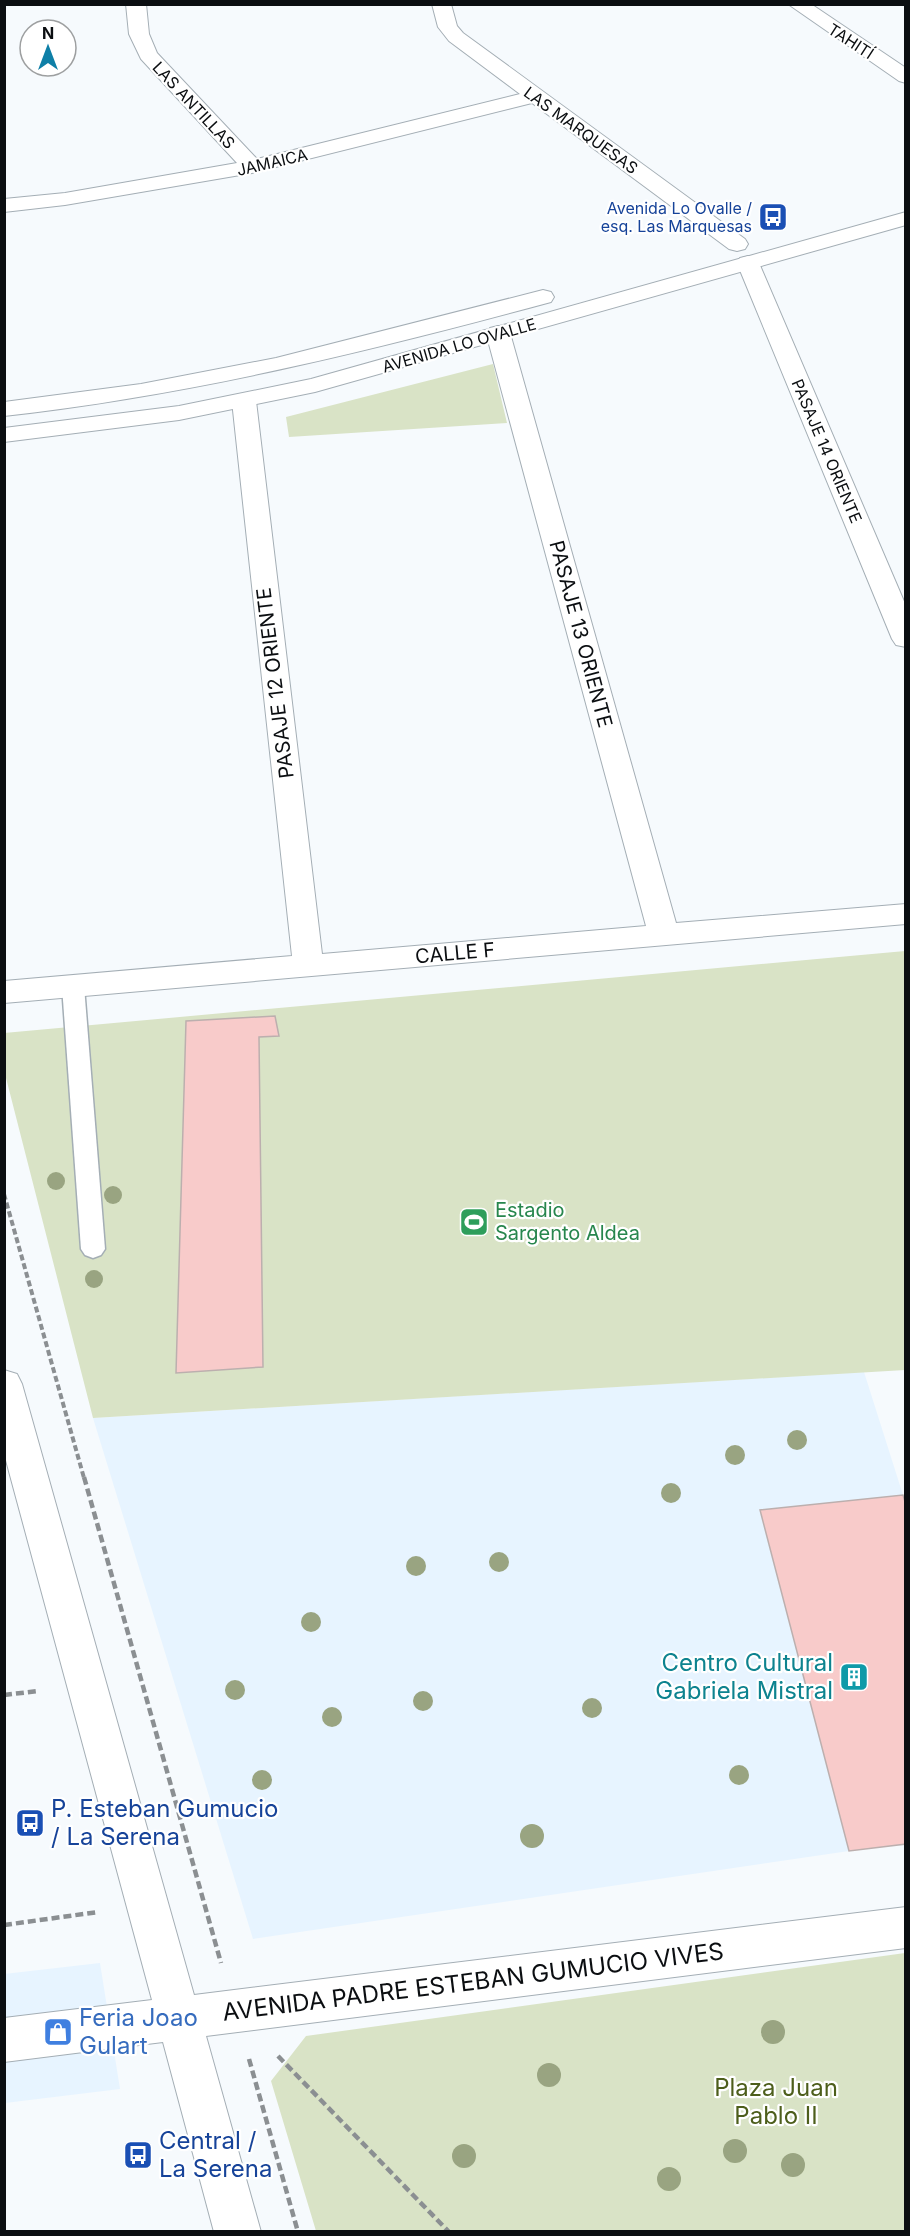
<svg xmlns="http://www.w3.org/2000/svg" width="910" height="2236" viewBox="0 0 910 2236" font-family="Inter,sans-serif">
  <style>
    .built { fill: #e7f4ff }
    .green { fill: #d9e3c6 }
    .building { fill: #f8cbca; stroke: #bcafae; stroke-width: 1.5 }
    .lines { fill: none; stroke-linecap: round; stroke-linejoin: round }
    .lane-casing { stroke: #a4aeb5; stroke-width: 3 }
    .street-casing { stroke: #a4aeb5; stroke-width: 2 }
    .secondary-casing { stroke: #a4aeb5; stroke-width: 2 }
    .path-far1 { stroke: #8b8f92; stroke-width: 4; stroke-dasharray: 6 3; stroke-linecap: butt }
    .path { stroke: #8b8f92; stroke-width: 4.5; stroke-dasharray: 8 4; stroke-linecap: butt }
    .lane { fill: #fff; fill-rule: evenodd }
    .street { fill: #fff; fill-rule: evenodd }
    .secondary { fill: #fff; fill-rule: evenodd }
    .tree { fill: #99a481 }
    .labels { text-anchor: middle; stroke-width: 4.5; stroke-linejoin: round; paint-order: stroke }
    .far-street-label { font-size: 16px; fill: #0b0e11; stroke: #fff }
    .far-transit-label { font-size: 16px; fill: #164399; stroke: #fff; text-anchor: end }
    .street-label { font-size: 20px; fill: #0b0e11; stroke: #fff }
    .leisure-label { font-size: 20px; fill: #27864d; stroke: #fff; text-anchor: start }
    .near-culture-label { font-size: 24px; fill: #0d838f; stroke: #fff; text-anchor: end }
    .near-transit-label { font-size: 24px; fill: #164399; stroke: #fff; text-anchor: start }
    .near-street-label { font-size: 24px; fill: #0b0e11; stroke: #fff }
    .near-shop-label { font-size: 24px; fill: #366cbe; stroke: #fff; text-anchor: start }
    .near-park-label { font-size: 24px; fill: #4d5e1b; stroke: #fff }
  </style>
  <rect width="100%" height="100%" fill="#f6fafd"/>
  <path class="built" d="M864,1372l39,123 -143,16 89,340 -596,88 -160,-521z
    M100,1963l20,126 -115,14 -1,-129z"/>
  <path class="green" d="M493,364l14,59 -218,14 -3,-20z
    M905,951v419l-812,48 -88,-344 -1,-41z
    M905,1953v278h-589l-45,-150 35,-45z"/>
  <path class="building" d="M275,1016l4,20 -20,1 4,330 -87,6 10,-352z
    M903,1495l3,10v339l-57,7 -89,-341z"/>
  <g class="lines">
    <g class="lane-casing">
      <path id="lane" d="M73,979l8,2 3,5 21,263 -4,6 -8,3 -8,-3 -4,-6 -19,-263 3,-5z"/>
    </g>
    <g class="street-casing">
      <path id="street" d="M126,4h20l3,30 8,19 100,106 263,-65 -71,-53 -11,-14 -6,-23h19l6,22 6,7 282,206 3,5 -3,5 -8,2 -8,-2 -197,-146 -280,70 -187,32 -61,7v-13l61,-6 172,-30 -96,-104 -12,-25z
        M788,4h23l95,64v15l-7,-2z
        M748,256l8,2 3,5 147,343v41l-10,-2 -4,-6 -155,-376 3,-5z
        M498,326l8,2 4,5 166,590 230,-19v20l-902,79v-22l288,-25 -60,-555 3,-5 9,-2 9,2 3,5 66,553 324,-28 -160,-593 4,-5z"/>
    </g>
    <g class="secondary-casing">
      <path id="secondary" d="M906,212v13l-591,167 -136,28 -175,22v-14l175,-22 132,-27z
        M543,290l8,2 3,5 -3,5c-180,49 -360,93 -547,114v-14l137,-18 135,-26z
        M4,1370l13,4 5,10 172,611 712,-88v41l-700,88 55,196h-47l-51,-190 -159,20v-44l148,-18 -148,-547z"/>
    </g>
    <path class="path-far1" d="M4,1194l80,284"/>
    <path class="path" d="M84,1477l137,486
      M4,1695l34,-4
      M4,1925l94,-13
      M278,2056l171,176
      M249,2059l49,173"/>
    <use href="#lane" class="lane"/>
    <use href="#street" class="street"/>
    <use href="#secondary" class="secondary"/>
  </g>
  <g class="tree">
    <circle cx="56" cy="1181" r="9"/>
    <circle cx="113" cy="1195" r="9"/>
    <circle cx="94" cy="1279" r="9"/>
    <circle cx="797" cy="1440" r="10"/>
    <circle cx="735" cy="1455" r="10"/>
    <circle cx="671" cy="1493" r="10"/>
    <circle cx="499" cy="1562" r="10"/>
    <circle cx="416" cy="1566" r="10"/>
    <circle cx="311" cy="1622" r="10"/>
    <circle cx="235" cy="1690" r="10"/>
    <circle cx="423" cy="1701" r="10"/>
    <circle cx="592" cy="1708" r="10"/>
    <circle cx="332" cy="1717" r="10"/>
    <circle cx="739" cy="1775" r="10"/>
    <circle cx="262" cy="1780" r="10"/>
    <circle cx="532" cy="1836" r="12"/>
    <circle cx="773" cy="2032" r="12"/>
    <circle cx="549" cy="2075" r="12"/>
    <circle cx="735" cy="2151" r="12"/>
    <circle cx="464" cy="2156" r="12"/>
    <circle cx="793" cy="2165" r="12"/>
    <circle cx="669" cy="2179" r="12"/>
  </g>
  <defs>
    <g id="bus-square" transform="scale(1.5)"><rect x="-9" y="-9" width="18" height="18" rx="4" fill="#1a4fb4" stroke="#fff"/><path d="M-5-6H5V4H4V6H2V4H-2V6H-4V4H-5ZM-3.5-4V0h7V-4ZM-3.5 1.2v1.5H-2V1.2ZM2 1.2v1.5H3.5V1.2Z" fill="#fff"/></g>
    <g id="stadium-square" transform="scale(1.5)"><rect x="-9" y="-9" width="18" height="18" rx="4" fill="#2e9e5b" stroke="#fff"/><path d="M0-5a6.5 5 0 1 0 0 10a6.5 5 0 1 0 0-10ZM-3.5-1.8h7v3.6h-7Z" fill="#fff"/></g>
    <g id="building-square" transform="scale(1.5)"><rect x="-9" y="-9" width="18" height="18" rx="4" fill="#0f9aa8" stroke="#fff"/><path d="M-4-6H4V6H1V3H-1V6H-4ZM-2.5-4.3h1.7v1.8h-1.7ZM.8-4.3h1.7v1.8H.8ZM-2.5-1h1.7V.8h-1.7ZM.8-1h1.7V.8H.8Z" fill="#fff"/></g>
    <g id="shop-square" transform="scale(1.5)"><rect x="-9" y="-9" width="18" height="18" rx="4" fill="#3f7fe0" stroke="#fff"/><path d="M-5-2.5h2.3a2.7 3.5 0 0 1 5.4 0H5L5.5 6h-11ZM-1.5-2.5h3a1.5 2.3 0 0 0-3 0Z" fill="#fff"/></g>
  </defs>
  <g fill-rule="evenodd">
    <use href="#bus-square" x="773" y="217"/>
    <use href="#stadium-square" x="474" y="1222"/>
    <use href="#building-square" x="854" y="1677"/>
    <use href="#bus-square" x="30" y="1823"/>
    <use href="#shop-square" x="58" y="2032"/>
    <use href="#bus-square" x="138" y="2155"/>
  </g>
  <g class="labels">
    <g class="far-street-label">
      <text transform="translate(851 41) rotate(33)" y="6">TAHITÍ</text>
      <text transform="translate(194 105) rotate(47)" y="6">LAS ANTILLAS</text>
      <text transform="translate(581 130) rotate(36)" y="6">LAS MARQUESAS</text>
      <text transform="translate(272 162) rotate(-13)" y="6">JAMAICA</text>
      <text transform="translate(459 345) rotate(-16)" y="6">AVENIDA LO OVALLE</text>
      <text transform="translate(827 451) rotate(67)" y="6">PASAJE 14 ORIENTE</text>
    </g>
    <g class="far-transit-label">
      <text x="752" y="214">Avenida Lo Ovalle /<tspan x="752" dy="18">esq. Las Marquesas</tspan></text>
    </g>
    <g class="street-label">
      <text transform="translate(581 634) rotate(75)" y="7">PASAJE 13 ORIENTE</text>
      <text transform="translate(275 683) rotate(-97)" y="7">PASAJE 12 ORIENTE</text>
      <text transform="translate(455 953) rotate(-5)" y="7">CALLE F</text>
    </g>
    <g class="leisure-label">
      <text x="495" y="1217">Estadio<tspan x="495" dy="23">Sargento Aldea</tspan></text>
    </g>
    <g class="near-culture-label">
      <text x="833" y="1671">Centro Cultural<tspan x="833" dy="28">Gabriela Mistral</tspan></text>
    </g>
    <g class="near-transit-label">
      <text x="51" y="1817">P. Esteban Gumucio<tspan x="51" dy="28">/ La Serena</tspan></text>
      <text x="159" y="2149">Central /<tspan x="159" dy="28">La Serena</tspan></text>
    </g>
    <g class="near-street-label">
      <text transform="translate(473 1982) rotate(-7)" y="8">AVENIDA PADRE ESTEBAN GUMUCIO VIVES</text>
    </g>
    <g class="near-shop-label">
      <text x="79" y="2026">Feria Joao<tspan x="79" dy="28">Gulart</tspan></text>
    </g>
    <g class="near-park-label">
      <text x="776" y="2096">Plaza Juan<tspan x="776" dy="28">Pablo II</tspan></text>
    </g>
  </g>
  <rect width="910" height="2236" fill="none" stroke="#0b0e11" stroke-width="12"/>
  <g transform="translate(48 48)"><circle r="28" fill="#ffffff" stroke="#9d9fa0" stroke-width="1.5"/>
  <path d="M0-4.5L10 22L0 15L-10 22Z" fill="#0e7fa7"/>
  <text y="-9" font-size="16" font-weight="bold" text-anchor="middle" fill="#0b0e11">N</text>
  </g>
</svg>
